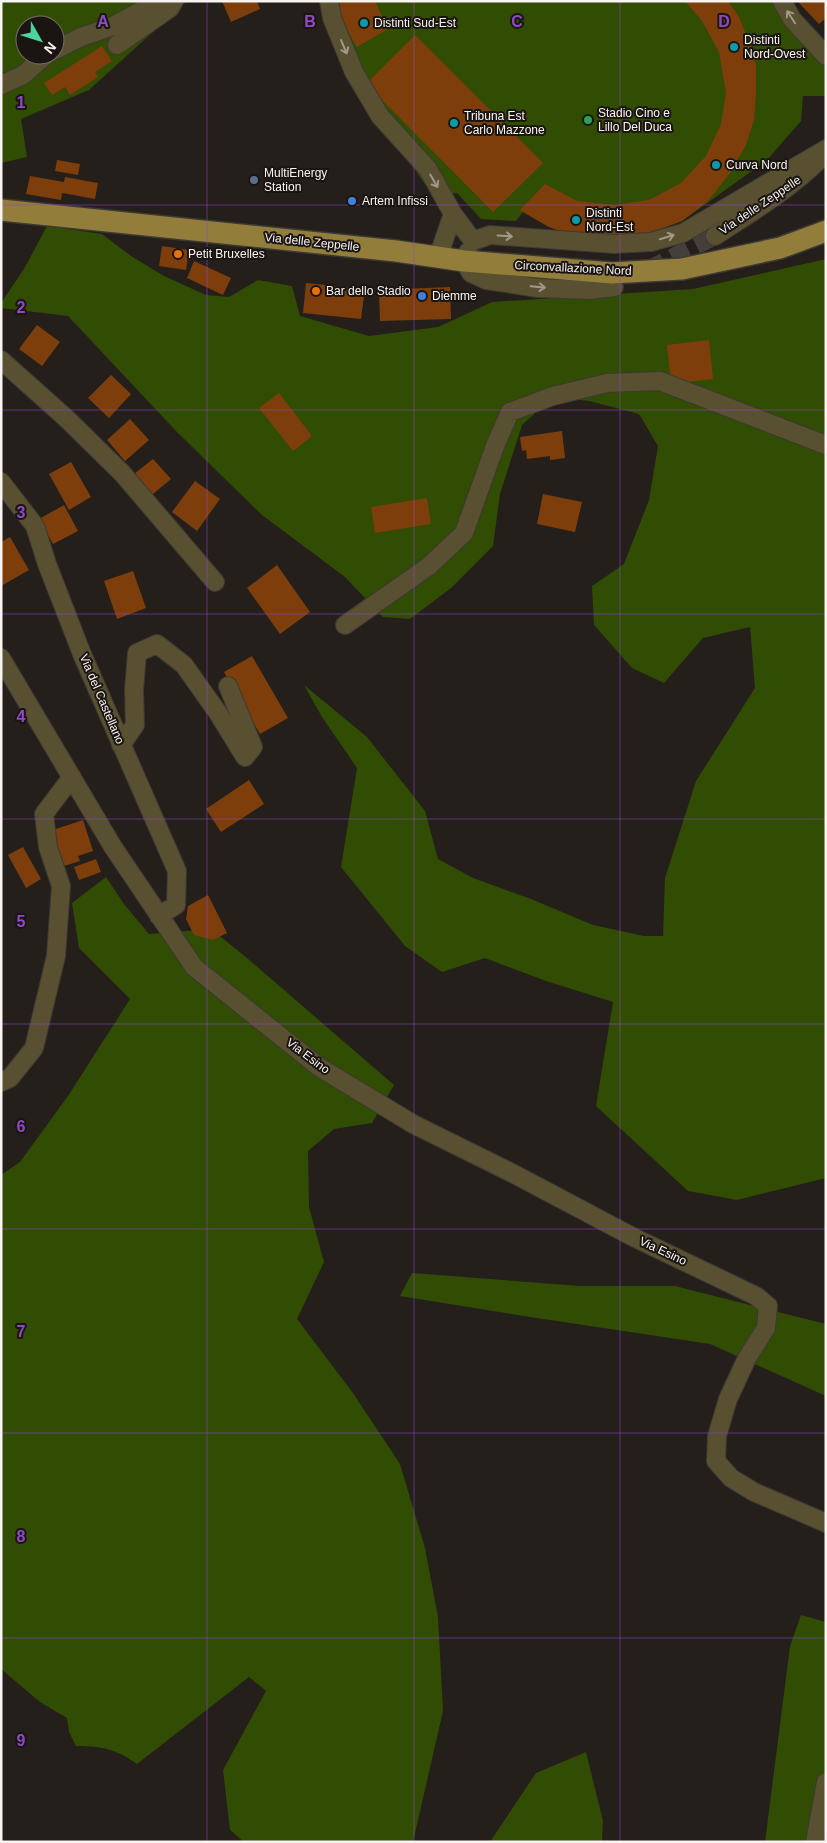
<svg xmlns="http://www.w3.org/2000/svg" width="827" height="1843" viewBox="0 0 827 1843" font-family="Helvetica,sans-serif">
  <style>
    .green { fill: #314c03; fill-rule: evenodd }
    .building { fill: #7e3e0b }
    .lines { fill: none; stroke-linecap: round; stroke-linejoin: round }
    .minor-tunnel { stroke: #443f3b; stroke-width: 18; stroke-dasharray: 18 9; stroke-linecap: butt }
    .minor-casing { stroke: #3d3935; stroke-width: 20 }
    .major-casing { stroke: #3d3935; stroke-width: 24 }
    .minor { stroke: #594f31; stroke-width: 18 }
    .major { stroke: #927d3b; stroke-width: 21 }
    .oneway { stroke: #a19987 }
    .grid { fill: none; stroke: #8e4ac6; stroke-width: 1; stroke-opacity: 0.55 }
    .culture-dot { fill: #0f9aa8; stroke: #1b1512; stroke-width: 2 }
    .leisure-dot { fill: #2e9e5b; stroke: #1b1512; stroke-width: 2 }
    .service-dot { fill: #5c6f8a; stroke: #1b1512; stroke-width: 2 }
    .shop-dot { fill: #3f7fe0; stroke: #1b1512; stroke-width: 2 }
    .food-dot { fill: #e8710a; stroke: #1b1512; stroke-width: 2 }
    .labels { text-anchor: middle; stroke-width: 4; stroke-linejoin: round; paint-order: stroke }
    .poi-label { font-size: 12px; fill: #f8f4f1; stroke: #1b1512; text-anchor: start }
    .street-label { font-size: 12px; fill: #f8f4f1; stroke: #1b1512 }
    .grid-label { font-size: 16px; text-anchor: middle; font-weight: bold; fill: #8e4ac6; stroke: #1b1512; stroke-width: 4; stroke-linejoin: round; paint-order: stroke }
  </style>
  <rect width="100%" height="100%" fill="#241f1b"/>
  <path class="green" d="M1,1h186l-98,89 -68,29 6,38 -26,6zM25,25h30v30h-30z
    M324,1h453l47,62 2,9v24h-23l-2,25 -34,39 -85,61 -33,12 -77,2 -23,-8 -26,-15 -7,9 -35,-2 -24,-26 -24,3 -24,-35 -35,-42z
    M47,226l55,8 29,22 33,20 42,19 23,2 29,-17 34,6 8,30 69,20 69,-9 54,-25 201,-13 133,-30v919l-89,22 -49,-9 -92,-85 17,-104 -67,-21 -61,-23 -43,14 -37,-26 -64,-79 16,-99 -35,-51 -18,-32 63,52 58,74 13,48 35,19 58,21 62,26 51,11h19l2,-58 31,-97 59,-93 -5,-61 -47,11 -39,45 -32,-15 -38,-43 -2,-39 32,-22 25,-64 9,-54 -19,-32 -50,-13 -36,-4 -31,28 -22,69 -7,52 -42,42 -41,31 -27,-2 -38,-40 -83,-62 -86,-84 -108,-115 -67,-8v-5l23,-34z
    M106,877l18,27 25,30 50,-4 17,3 31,25 147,127 -22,38 -38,6 -26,22 1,56 15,55 -27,57 56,74 47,71 25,84 13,69 5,94 -30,131h-169l-14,-12 -7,-60 43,-79 -17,-14 -112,87c-21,-15 -35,-18 -61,-18l-7,-14 -2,-14 -27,-16 -39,-33v-494l19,-13 48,-66 62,-97 -51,-51 -7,-45z
    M412,1273l168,13h95l151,38v72l-116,-52 -180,-27 -130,-21z
    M801,1615l25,7v220h-61l25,-196z
    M586,1752l17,69 -1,21h-112l46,-69z"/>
  <path class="building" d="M222,1h35l3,8 -29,13z
    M336,1h39l13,28 -31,18 -17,-29z
    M685,1h43l11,16 10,25 7,23v29l-2,26 -8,25 -16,28 -22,28 -26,20 -33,12 -33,6 -44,-4 -23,-8 -26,-15 -3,-2 25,-26 32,17 38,4 34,-5 32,-17 25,-27 15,-32 5,-31 -7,-41 -17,-31z
    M800,1h26v17l-7,6 -20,-21z
    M415,35l128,128 -50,49 -127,-128z
    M102,46l10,15 -17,11 3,5 -28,18 -5,-8 -13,8 -8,-12z
    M57,160l23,4 -2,11 -23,-4z
    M30,176l34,6 1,-5 33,6 -3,16 -33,-6 -1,7 -35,-6z
    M162,246l27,4 -3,20 -27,-4z
    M194,261l37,17 -8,17 -36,-17z
    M306,283l59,6 -4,30 -58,-6z
    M450,287l1,32 -71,2 -1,-31z
    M37,325l23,17 -18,24 -23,-17z
    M709,340l4,39 -42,5 -4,-39z
    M111,375l20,19 -22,24 -21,-20z
    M279,393l33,43 -19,15 -34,-43z
    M130,419l19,21 -24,21 -18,-21z
    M562,431l3,27 -15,2v-4l-23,3 -1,-9 -4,1 -2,-14z
    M153,459l18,20 -24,20 -18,-21z
    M71,462l20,35 -22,13 -20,-36z
    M195,481l25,18 -23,32 -25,-19z
    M543,494l39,8 -7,30 -38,-8z
    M427,498l4,26 -56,9 -4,-26z
    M64,505l14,26 -25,13 -14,-25z
    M10,537l19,33 -28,16v-44z
    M277,565l33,47 -30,22 -33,-46z
    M133,571l13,37 -29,11 -13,-38z
    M252,656l36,62 -28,16 -36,-62z
    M249,780l15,24 -43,28 -15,-23z
    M83,820l10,31 -15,5 2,5 -19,6 -11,-36z
    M23,847l18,32 -15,9 -18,-33z
    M96,859l5,13 -22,8 -5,-13z
    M208,895l19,38 -14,7 -19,-5 -8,-16 2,-13z"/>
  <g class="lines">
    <path class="minor-tunnel" d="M648,270l67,-34"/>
    <g class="minor-casing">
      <path id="minor" d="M329,1l3,17 22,54 26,44 48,53 25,45 20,27 17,-6 124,9 37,-2 32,-9 143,-84
        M782,1l10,18 34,37
        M117,45l53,-37 4,-7
        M55,50l26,-13 32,-11 46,-25
        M1,85l22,-10 23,-20
        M715,236c37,-24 75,-47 106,-78
        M468,252l-4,9 7,12 15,7 52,8 51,2 25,-3
        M438,257l15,-43
        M1,360l65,58 56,55 93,109
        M1,482l34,44 12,38 35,90 95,217 -1,34 -17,11
        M345,625l84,-59 35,-33 31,-87 15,-34 43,-16 54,-13 53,-2 166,64
        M1,658l112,189 81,120 125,100 94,57 101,50 119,63 123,59 12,10 -2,22 -19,30 -19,41 -11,37 -1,25 15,17 23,14 72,31
        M121,745l14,-20 -1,-35 3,-37 20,-9 27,21 34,48 27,44 8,-10 -25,-61
        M1,1082l9,-4 24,-30 22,-92 5,-70 -13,-39 -4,-33 28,-37
        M815,1842l11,-60"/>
    </g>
    <g class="major-casing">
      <path id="major" d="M1,210l395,41 68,10 148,12 70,-4 98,-21 46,-17"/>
    </g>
    <use href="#minor" class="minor"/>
    <use href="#major" class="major"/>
  </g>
  <defs><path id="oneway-shaft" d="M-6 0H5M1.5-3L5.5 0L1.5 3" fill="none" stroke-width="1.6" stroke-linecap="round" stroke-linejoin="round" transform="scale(1.25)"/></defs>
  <g class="oneway">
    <use href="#oneway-shaft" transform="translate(791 17) rotate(-123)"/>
    <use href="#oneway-shaft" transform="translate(344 47) rotate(67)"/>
    <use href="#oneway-shaft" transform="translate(434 181) rotate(60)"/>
    <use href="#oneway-shaft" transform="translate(505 236) rotate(4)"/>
    <use href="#oneway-shaft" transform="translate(667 237) rotate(-17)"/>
    <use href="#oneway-shaft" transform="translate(538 287) rotate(5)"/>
  </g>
  <path class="grid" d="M207,1v1841M414,1v1841M620,1v1841M1,205h825M1,410h825M1,614h825M1,819h825M1,1024h825M1,1229h825M1,1433h825M1,1638h825"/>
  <g class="culture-dot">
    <circle cx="364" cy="23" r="5"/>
    <circle cx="734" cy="47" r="5"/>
    <circle cx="454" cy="123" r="5"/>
    <circle cx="716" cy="165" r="5"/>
    <circle cx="576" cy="220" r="5"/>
  </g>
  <circle class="leisure-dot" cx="588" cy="120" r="5"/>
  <circle class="service-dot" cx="254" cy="180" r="5"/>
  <g class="shop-dot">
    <circle cx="352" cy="201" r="5"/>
    <circle cx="422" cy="296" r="5"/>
  </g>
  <g class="food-dot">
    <circle cx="178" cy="254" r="5"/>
    <circle cx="316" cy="291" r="5"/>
  </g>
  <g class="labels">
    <g class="poi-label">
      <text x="374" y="27">Distinti Sud-Est</text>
      <text x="744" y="44">Distinti<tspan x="744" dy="14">Nord-Ovest</tspan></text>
      <text x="598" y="117">Stadio Cino e<tspan x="598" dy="14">Lillo Del Duca</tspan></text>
      <text x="464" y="120">Tribuna Est<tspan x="464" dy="14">Carlo Mazzone</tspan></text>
      <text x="726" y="169">Curva Nord</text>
      <text x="264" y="177">MultiEnergy<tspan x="264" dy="14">Station</tspan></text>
      <text x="362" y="205">Artem Infissi</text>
      <text x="586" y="217">Distinti<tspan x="586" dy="14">Nord-Est</tspan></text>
      <text x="188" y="258">Petit Bruxelles</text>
      <text x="326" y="295">Bar dello Stadio</text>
      <text x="432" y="300">Diemme</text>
    </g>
    <g class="street-label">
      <text transform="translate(760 205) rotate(-34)" y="4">Via delle Zeppelle</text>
      <text transform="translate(312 242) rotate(6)" y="4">Via delle Zeppelle</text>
      <text transform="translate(573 268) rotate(3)" y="4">Circonvallazione Nord</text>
      <text transform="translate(102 699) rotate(67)" y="4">Via del Castellano</text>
      <text transform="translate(308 1056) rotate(37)" y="4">Via Esino</text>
      <text transform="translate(663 1251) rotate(25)" y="4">Via Esino</text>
    </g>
  </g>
  <g class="grid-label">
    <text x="103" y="27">A</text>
    <text x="310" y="27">B</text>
    <text x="517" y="27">C</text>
    <text x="724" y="27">D</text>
    <text x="21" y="108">1</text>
    <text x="21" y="313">2</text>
    <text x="21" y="518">3</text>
    <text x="21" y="722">4</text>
    <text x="21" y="927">5</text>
    <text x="21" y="1132">6</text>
    <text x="21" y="1337">7</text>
    <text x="21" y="1542">8</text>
    <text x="21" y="1746">9</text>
  </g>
  <rect width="827" height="1843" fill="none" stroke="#f8f4f1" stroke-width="5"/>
  <g transform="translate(40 40) rotate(129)"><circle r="24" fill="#1b1512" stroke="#736e6b"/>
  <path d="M0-4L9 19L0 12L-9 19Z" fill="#4bd49b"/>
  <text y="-8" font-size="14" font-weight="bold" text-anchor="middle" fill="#f8f4f1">N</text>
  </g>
</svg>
